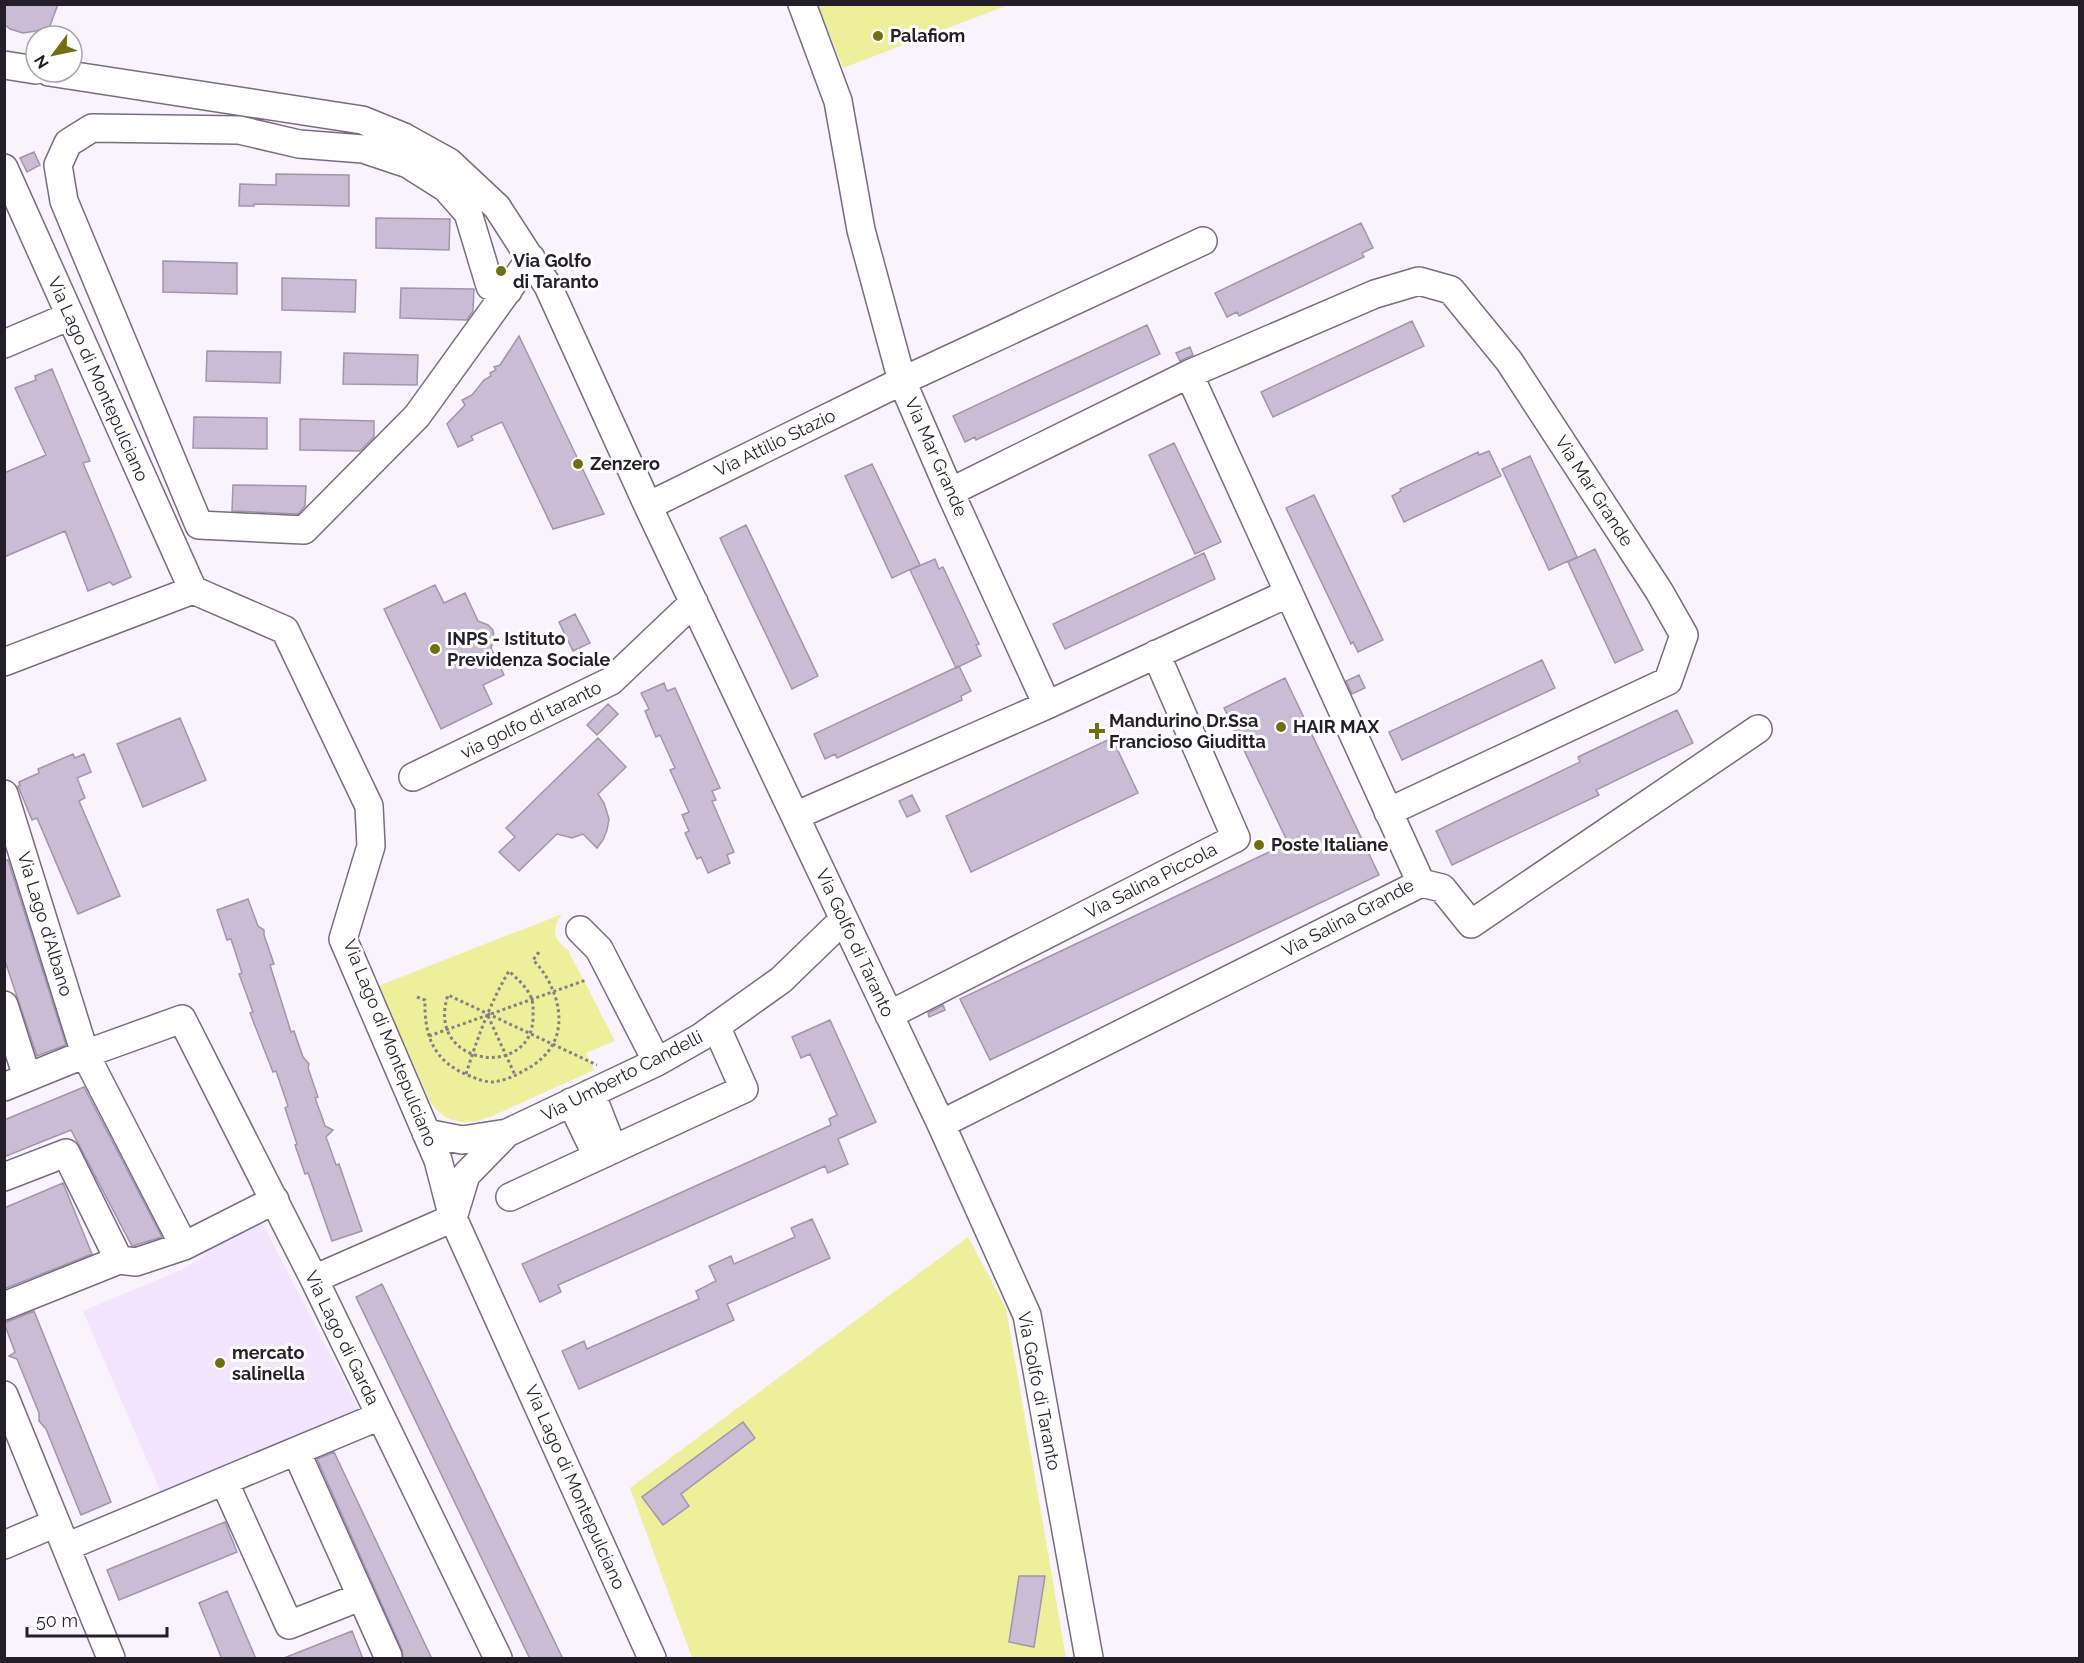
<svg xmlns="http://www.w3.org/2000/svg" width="2084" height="1663" viewBox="0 0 2084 1663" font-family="Raleway,sans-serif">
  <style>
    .built { fill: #f3e4ff }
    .green { fill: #eeef9b }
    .building { fill: #cabcd5; stroke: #a294ad; stroke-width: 1.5 }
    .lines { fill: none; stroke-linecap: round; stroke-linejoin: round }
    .minor-casing { stroke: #786b82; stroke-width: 30 }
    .path { stroke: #847f89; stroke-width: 3; stroke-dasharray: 3 3; stroke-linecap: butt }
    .minor { stroke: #fff; stroke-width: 27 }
    .poi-dot { fill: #706f11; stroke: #fff; stroke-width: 2 }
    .labels { text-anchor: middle; stroke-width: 6; stroke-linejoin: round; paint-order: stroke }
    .poi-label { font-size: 18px; font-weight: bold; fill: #231e27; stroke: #fff; text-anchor: start }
    .street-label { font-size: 18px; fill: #231e27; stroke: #fff }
  </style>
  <rect width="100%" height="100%" fill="#f9f3fe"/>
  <path class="built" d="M258,1215l104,200 -199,82 -80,-186 98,-41 26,-16 -5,-11z"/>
  <path class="green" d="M818,5h190l-165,63z
    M562,914c-11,15 -9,25 6,36l47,91 -29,12 8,17 -104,47c-24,9 -42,8 -59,-14l-53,-117z
    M968,1237l38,71 60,350h-374l-62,-170z"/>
  <path class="building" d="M4,4h54l-8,22 -14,5 -13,2 -13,-4 -6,-5z
    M34,152l6,13 -13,7 -7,-14z
    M276,174l73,1v31l-95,-2v2h-15l1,-22 36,1z
    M376,218l74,1 -1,31 -73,-2z
    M1361,223l12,25 -11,5 2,4 -125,59 -2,-4 -10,5 -12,-24z
    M163,261l74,2v31l-74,-2z
    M282,278l74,2 -1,32 -73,-2z
    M401,288l73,1 -1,22 -6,9 -67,-2z
    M1412,321l12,25 -151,71 -12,-25z
    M1147,325l13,29 -184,86 -1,-3 -10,5 -12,-26z
    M519,336l77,161 8,17 -51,15 -51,-107 -31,14 2,4 -15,7 -11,-23 18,-19 -3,-5 10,-5 12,-15 7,-4 -1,-3 6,-3 -2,-3 6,-2z
    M1190,347l3,8 -13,6 -4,-8z
    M207,351l74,1 -1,31 -74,-2z
    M344,353l74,2 -1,30 -74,-1z
    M52,369l38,92 -7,2 48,114 -18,8 -3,-3 -22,9 -23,-60 -61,26v-84l42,-18 -31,-67 21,-8 -1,-4z
    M194,417l73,1v31l-74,-1z
    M300,419l74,2v16l-14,14 -60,-1z
    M1174,443l47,99 -26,12 -46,-99z
    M1489,451l12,25 -97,46 -12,-26 9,-5 -1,-2 78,-37 1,3z
    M1530,456l47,101 -28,13 -47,-101z
    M872,464l48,101 -28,13 -47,-102z
    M233,485l73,1 -1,20 -7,8 -66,-3z
    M1314,495l69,145 -25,12 -5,-10 -2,2 -65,-136z
    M746,525l72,151 -26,13 -72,-151z
    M1595,549l48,101 -28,13 -47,-101z
    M1204,553l11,26 -150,70 -12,-25z
    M935,559l4,10 4,-2 36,77 -3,1 5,11 -25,12 -46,-98z
    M435,585l9,18 21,-10 13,28 10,4 5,5 1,8 -3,10 13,27 -21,10 9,19 -51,25 -57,-120z
    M575,614l15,29 -17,8 -14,-29z
    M1542,660l13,28 -153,72 -13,-28z
    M959,666l12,25 -10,5 1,4 -125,58 -2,-4 -10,5 -11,-25z
    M1359,675l6,13 -13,6 -6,-13z
    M1285,678l94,197 -389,185 -30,-61 328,-156 -64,-135z
    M664,683l3,8 8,-3 45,100 -8,3 4,9 -4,1 22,51 -7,3 3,8 -22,10 -7,-16 -4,2 -12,-26 4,-2 -7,-16 7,-3 -19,-42 5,-2 -15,-33 -4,2 -11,-26 4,-2 -8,-16z
    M608,704l10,10 -21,21 -10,-10z
    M1677,710l16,33 -97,47 3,5 -147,70 -16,-34 144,-69 -2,-5z
    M180,718l26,62 -63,27 -26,-63z
    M598,738l28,29 -28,27 6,9 5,16 -2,11 -4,10 -6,8 -14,-14 -11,4 -15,-4 -38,37 -20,-19 16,-15 -9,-9z
    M1112,738l26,55 -167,79 -25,-56z
    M73,754l2,4 9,-4 7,18 -14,6 8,20 -6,3 41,95 -42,18 -41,-96 -5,2 -14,-34 2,-1 -1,-3 20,-9 -1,-4z
    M912,795l8,16 -13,6 -8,-16z
    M4,860h4l58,185 -29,11 -33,-98z
    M248,899l10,27 6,4v5l10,29 -4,1 21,67 3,-1 9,26 6,7 -1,4 10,29 -3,1 7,19 3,9 8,4 -7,7 10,28 3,-1 23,67 -30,10 -24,-68 -3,1 -10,-29 2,-1 -12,-36 3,-2 -12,-35 -3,1 -23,-59 3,-1 -14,-38 3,-1 -11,-34 -4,1 -10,-30z
    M943,1005l2,5 -16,7 -1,-4z
    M830,1020l46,102 -38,17 10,25 -20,9 -3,-7 -267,119 3,7 -21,10 -18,-38 309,-139 -2,-6 8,-4 -27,-61 -9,4 -9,-21z
    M84,1087l78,150 -30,9 -61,-116 -67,27v-37z
    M63,1183l29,71 -88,35v-81z
    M812,1219l18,39 -103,46 7,16 -155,69 -17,-38 22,-10 3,8 112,-50 -3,-8 20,-10 -7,-15 22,-10 3,8 61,-27 -4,-9z
    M382,1284l181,375h-33l-174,-362z
    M34,1311l77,191 -30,13 -35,-86 -7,-8v-8l-22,-54 -8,-3 6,-4 -11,-29z
    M743,1422l12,16 -74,56 8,12 -26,19 -21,-28z
    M334,1452l98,207h-29l-1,-9 -85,-191z
    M225,1522l12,30 -118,48 -12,-30z
    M1019,1576h26l-11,71 -25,-5z
    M227,1591l29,68h-34l-23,-56z
    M352,1631l11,28h-78l-1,-1z"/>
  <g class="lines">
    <g class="minor-casing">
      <path id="minor" d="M802,4l36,97 23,129 41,151 48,111 97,213
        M4,65l32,5
        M49,72l313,48 42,17 45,25 48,45 51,79 100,220 293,618 86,191 62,343
        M4,168l189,422
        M508,291l-18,-5 -22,-73 -22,-25 -38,-24 -45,-15 -64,-5 -60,-14 -147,-2 -24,15 -10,22 6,36 135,324 105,5 113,-114 114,-158
        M4,344l66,-28
        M950,492l239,-118 186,-80 44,-13 32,9 58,71 150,230 25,44 -16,46 -280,131
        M648,506l254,-125 301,-140
        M4,662l189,-72 92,40 84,176 2,40 -28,93 95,221 15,58 199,440
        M413,777l198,-96 83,-79
        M4,794l81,260 99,192
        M795,816l252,-111 242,-112
        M1421,883l21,5 29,36 287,-195
        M580,930l19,19 58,113
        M4,1005l23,72
        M889,1015l347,-177 -80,-184
        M4,1087l81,-33 97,-35 132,260 184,379
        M591,1093l22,56
        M571,1102l26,54
        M941,1124l480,-241 -232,-509
        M426,1133l36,7 45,-7 150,-71 44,-25 80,-57 62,-60
        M4,1177l62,-24 53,107
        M510,1197l234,-108 -28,-63
        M453,1218l13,-43 41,-42
        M314,1279l139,-61
        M4,1306l115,-46 17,2 48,-16 91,-46
        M4,1395l107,263
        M296,1451l92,205 -1,2
        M224,1481l65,144 71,-28
        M4,1545l52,-22
        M66,1547l314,-131"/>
    </g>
    <path class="path" d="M417,997l8,3c-1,37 9,62 45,76 7,3 15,6 23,6 10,-1 22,-6 30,-11 30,-15 42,-39 33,-72 -5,-15 -11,-27 -23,-39l6,-8
      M488,1016l27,59
      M429,1036l157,-56
      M466,1074c11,-35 24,-71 43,-103 8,8 16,14 21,24 4,8 3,14 3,22 0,63 -109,50 -85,-22l149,70"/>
    <use href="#minor" class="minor"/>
  </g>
  <g class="poi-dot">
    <circle cx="878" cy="36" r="6"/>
    <circle cx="501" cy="271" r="6"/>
    <circle cx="578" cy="464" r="6"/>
    <circle cx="435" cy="649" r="6"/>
    <circle cx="1281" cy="727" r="6"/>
    <path d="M1094 722h6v6h6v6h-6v6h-6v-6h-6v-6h6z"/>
    <circle cx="1259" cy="845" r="6"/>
    <circle cx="220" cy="1363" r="6"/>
  </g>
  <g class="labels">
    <g class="poi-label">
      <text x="890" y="42">Palafiom</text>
      <text x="513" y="267">Via Golfo<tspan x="513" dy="21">di Taranto</tspan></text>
      <text x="590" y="470">Zenzero</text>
      <text x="447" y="645">INPS - Istituto<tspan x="447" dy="21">Previdenza Sociale</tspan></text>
      <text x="1109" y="727">Mandurino Dr.Ssa<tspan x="1109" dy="21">Francioso Giuditta</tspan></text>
      <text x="1293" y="733">HAIR MAX</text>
      <text x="1271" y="851">Poste Italiane</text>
      <text x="232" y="1359">mercato<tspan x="232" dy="21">salinella</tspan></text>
    </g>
    <g class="street-label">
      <text transform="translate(98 379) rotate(66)" y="6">Via Lago di Montepulciano</text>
      <text transform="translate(775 443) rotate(-26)" y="6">Via Attilio Stazio</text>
      <text transform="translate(936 457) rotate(66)" y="6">Via Mar Grande</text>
      <text transform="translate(1594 491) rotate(57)" y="6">Via Mar Grande</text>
      <text transform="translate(531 720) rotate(-26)" y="6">via golfo di taranto</text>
      <text transform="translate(1151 881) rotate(-27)" y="6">Via Salina Piccola</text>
      <text transform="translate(1348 918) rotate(-28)" y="6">Via Salina Grande</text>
      <text transform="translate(45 924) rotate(73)" y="6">Via Lago d'Albano</text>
      <text transform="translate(855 943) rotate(65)" y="6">Via Golfo di Taranto</text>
      <text transform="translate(390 1043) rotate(68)" y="6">Via Lago di Montepulciano</text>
      <text transform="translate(622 1076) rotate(-27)" y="6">Via Umberto Candelli</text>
      <text transform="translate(342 1338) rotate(64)" y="6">Via Lago di Garda</text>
      <text transform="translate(1039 1391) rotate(79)" y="6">Via Golfo di Taranto</text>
      <text transform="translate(575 1487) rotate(66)" y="6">Via Lago di Montepulciano</text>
    </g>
  </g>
  <rect width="2084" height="1663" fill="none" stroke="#231e27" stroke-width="12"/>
  <g transform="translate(54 54) rotate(238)"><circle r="28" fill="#ffffff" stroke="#a7a5a9" stroke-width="1.5"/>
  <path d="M0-4.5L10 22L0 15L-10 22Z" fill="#706f11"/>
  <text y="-9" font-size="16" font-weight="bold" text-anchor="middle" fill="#231e27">N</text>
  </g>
  <path d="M27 1627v9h140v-9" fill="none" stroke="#231e27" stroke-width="3"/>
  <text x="36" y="1627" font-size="18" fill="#231e27" stroke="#ffffff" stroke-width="4.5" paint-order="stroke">50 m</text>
</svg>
